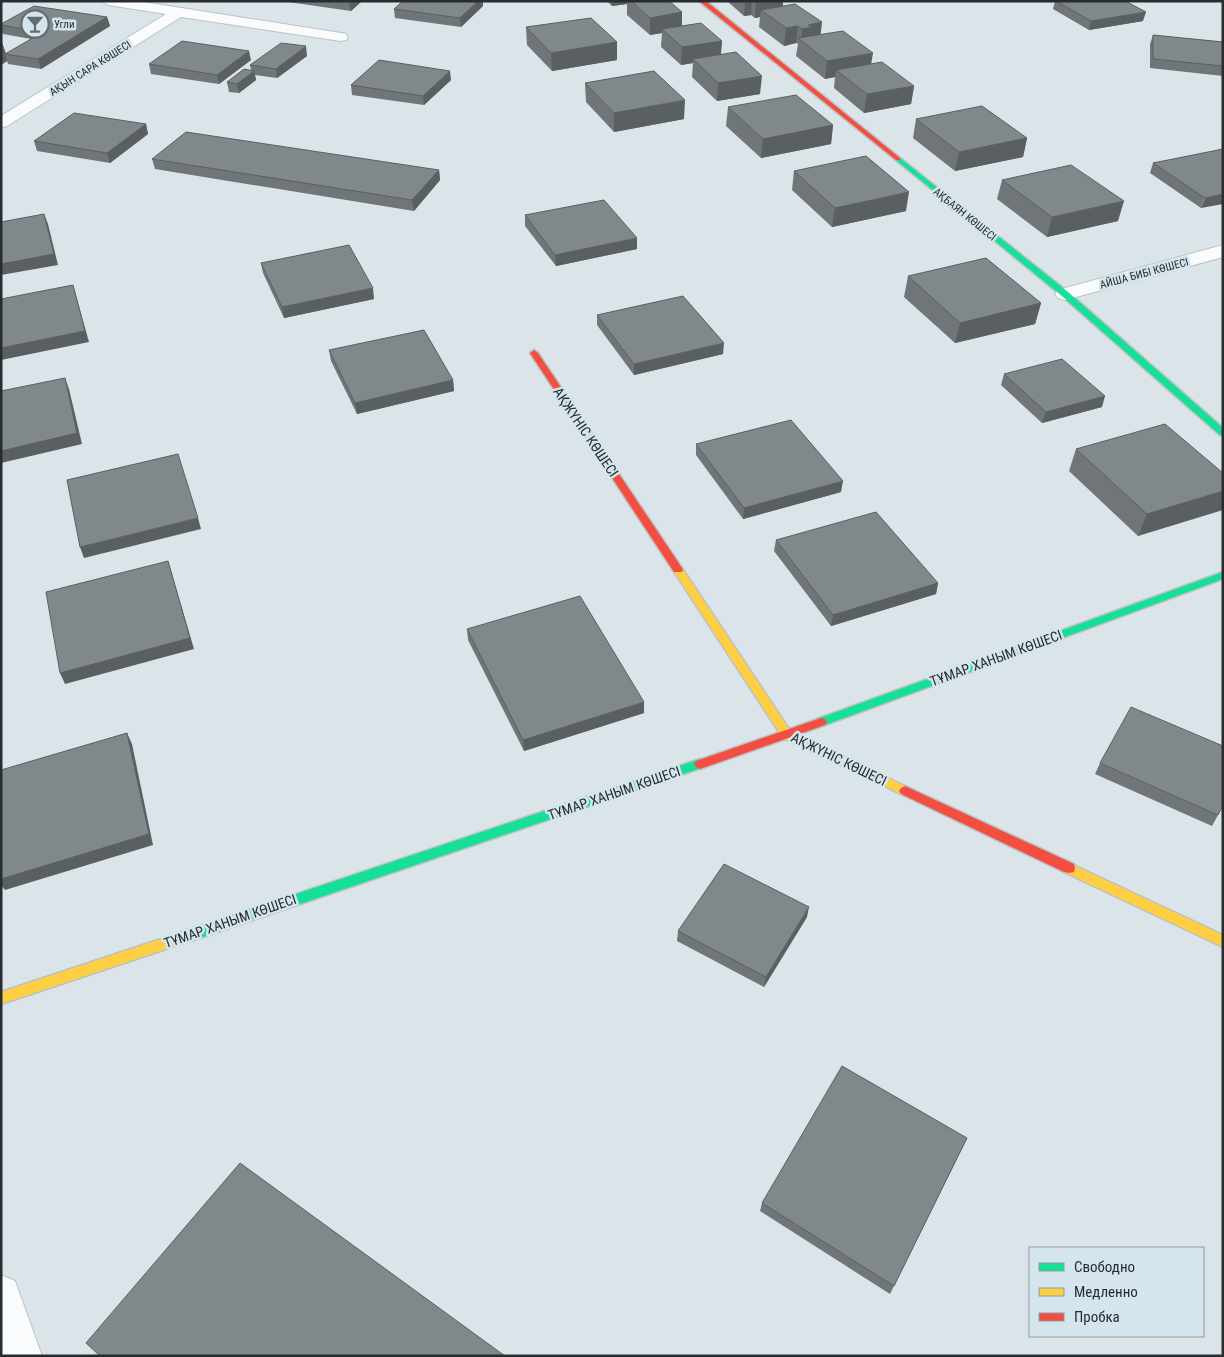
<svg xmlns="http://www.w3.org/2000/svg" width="1224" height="1357" viewBox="0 0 1224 1357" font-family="'Roboto Condensed',sans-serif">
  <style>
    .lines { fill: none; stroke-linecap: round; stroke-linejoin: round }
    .street-casing { stroke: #bbc2c5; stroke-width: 2 }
    .fast-casing { stroke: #bbc2c5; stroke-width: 3 }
    .slow-casing { stroke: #bbc2c5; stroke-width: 3 }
    .jam-casing { stroke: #bbc2c5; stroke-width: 3 }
    .street { fill: #fafbfc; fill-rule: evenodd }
    .fast { fill: #16e098; fill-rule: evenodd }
    .slow { fill: #ffcf43; fill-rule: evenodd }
    .jam { fill: #f24e42; fill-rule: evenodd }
    .wall { fill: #6f7578 }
    .shaded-wall { fill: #5a5f62 }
    .building { fill: #81888c; stroke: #5a5f62 }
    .labels { text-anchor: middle; stroke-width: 5; stroke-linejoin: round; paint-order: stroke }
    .far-poi-label { font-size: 11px; fill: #262c2f; stroke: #d5e5ee; text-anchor: start }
    .far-street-label { font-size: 11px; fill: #262c2f; stroke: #d5e5ee }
    .street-label { font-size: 14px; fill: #262c2f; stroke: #d5e5ee }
  </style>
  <rect width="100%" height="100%" fill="#dbe4e8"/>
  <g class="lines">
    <g class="street-casing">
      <path id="street" d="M101,1h36l204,32 5,1 2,3 -2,3 -5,1 -160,-24 -174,109 -6,2v-12l165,-102 -58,-9z
        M1223,245v12l-158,43 -7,-2 -3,-4 3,-4z
        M1,1275l14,6 27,75h-41z"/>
    </g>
    <g class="fast-casing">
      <path id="fast" d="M896,158h4l168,134 155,136v8l-3,-1 -158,-139 -166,-136z
        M1223,572v7l-398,146h-8l-2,-3 2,-3z
        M700,759l4,2 2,3 -2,3 -513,174 -5,-2 -2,-4 2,-4 5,-2z"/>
    </g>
    <g class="slow-casing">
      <path id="slow" d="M678,567l4,1 109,164 118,56 2,3 -2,3 -4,2 -4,-2 -118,-56 -110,-168z
        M1069,863l154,72v12l-159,-75 -1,-4 1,-4z
        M191,929l5,2 2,4 -2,4 -195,65v-12z"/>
    </g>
    <g class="jam-casing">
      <path id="jam" d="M699,1h7l194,157v2h-4z
        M534,350l4,3 144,215 1,2 -1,2h-8l-144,-219z
        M821,718l4,1 2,3 -2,3 -125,44 -4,-2 -2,-3 2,-3z
        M905,786l169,78 1,4 -1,4 -5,1 -5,-1 -163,-78 -2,-3 2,-3z"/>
    </g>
    <use href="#street" class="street"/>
    <use href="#fast" class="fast"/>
    <use href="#slow" class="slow"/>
    <use href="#jam" class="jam"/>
  </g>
  <path class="wall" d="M287,1h75l-11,10 -63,-9z
    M403,1h80v5l-22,21 -66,-9 -1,-9z
    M607,1h62l13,25 40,15 -1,14 39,39 -43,7 -25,-24 1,-14 -12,2 -20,-18 1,-14 -12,2 -23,-20v-11l-15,2z
    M727,1h56v5l37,29 51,29 43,22 -3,18 -47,9 -30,-25 1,-11 -10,2 -29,-23 2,-12 -2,-1 -12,3 -25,-19 1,-10 -5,1 -4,-3 -7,1z
    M1055,1h70l18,20 -54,9 -36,-21z
    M107,17l3,9 -69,43 -33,-5 -1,-3 -6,4v-25l5,14 25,-15 -28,-5 -2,-4v-6z
    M526,27l91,15v18l-65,11 -25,-26z
    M1153,35l70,7v34l-73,-8v-24z
    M307,56l-30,22 -22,-3 1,5 -17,13 -10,-1 -2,-10 24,-12 -1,-5z
    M251,60l-32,24 -68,-10 -2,-10z
    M451,80l-27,25 -72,-10 -1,-10z
    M585,83l99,36 -70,13 -28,-30z
    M728,107l105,18 -2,19 -70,14 -35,-32z
    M916,119l111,19 -4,19 -68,14 -42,-33z
    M146,124l2,10 -38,29 -73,-12 -3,-10z
    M1223,149l-22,59 -51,-35 3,-10z
    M152,159l287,11 1,10 -26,31 -259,-42z
    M794,171l112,40 -74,16 -40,-37z
    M1002,180l116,41 -71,16 -50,-38z
    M525,215l112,34 -81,17 -31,-40z
    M261,263l113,36 -90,19 -21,-45z
    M908,276l133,27 -6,21 -80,19 -51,-46z
    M597,315l126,39 -89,21 -37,-50z
    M329,350l124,30 1,11 -97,23 -26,-53z
    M1004,374l98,33 -60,16 -41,-38z
    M696,444l145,48 -98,27 -47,-64z
    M1076,449l147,24 -85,63 -69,-65z
    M776,540l162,43 -2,11 -105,32 -57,-75z
    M467,629l177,84 -120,38 -56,-111z
    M1100,763l118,52 -6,11 -117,-52z
    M807,917l-43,70 -87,-46 1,-10z
    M967,1138l-77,156 -130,-83 2,-8z"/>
  <path class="shaded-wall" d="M350,1h12l-11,10 -2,-9z
    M478,1h5v5l-22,21 -1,-9z
    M612,1h15v3l-15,2z
    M745,1h7l-1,14 -7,1z
    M756,1h27l-1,13 -21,-4 -1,7 -5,1z
    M682,12v18l-20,-1v4l-12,2v-17z
    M1146,12l-3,9 -54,9 2,-9z
    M107,17l3,9 -69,43 -3,-10z
    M822,22l-2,18h-19l1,-11 6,-4z
    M798,26l-2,17 -12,3 2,-18z
    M1,40l5,14h-1l2,7 -6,4z
    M722,41l-2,18h-27v4l-12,2 1,-18z
    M617,42v18l-65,11 -1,-18z
    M306,46l1,10 -30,22 -1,-9z
    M249,51l2,9 -32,24 -2,-9z
    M873,53l-3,18 -34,-1 -1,7 -10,2 2,-18z
    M254,71l2,9 -17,13 -2,-9z
    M450,71l1,9 -27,25 -1,-9z
    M762,76l-2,18 -43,7 1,-18z
    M914,86l-3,18 -47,9 3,-19z
    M685,100l-1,19 -70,13v-19z
    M146,124l2,10 -38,29 -3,-10z
    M833,125l-2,19 -70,14 2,-19z
    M1027,138l-4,19 -68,14 4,-19z
    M439,170l1,10 -26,31 -2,-11z
    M909,192l-3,19 -74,16 3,-19z
    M1223,194v10l-22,4 4,-10z
    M1124,201l-6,20 -71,16 5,-20z
    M44,214l4,10 10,41 -57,10v-11z
    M637,238v11l-81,17 -1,-11z
    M73,285l16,57 -88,18v-12z
    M373,288l1,11 -90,19 -2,-11z
    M1041,303l-6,21 -80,19 5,-20z
    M724,343l-1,11 -89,21v-11z
    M65,378l4,11 13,55 -81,19v-12z
    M453,380l1,11 -97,23 -2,-11z
    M1105,396l-3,11 -60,16 4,-11z
    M843,481l-2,11 -98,27 1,-11z
    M1223,491v19l-85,26 9,-22z
    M198,518l3,11 -117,29 -4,-11z
    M168,561l26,88 -129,35 -5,-11z
    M938,583l-2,11 -105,32 2,-11z
    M644,702v11l-120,38 -1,-11z
    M127,733l5,11 21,101 -148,45 -4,-5v-6z
    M809,907l-2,10 -43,70 2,-10z"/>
  <path class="building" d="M403,1h75l-18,17 -66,-9z
    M631,1h38l13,11 -32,6z
    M1056,1h69l21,11 -55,9z
    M795,4l27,18 -14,3 4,2 -10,2 -4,-3 -12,2 -25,-18z
    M34,6l73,11 -69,42 -33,-5 38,-22 -42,-7v-1z
    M591,18l26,24 -66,11 -25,-26z
    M701,23l21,18 -40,6 -20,-18z
    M843,31l30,22 -46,8 -29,-23z
    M1153,35l70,7v24l-70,-7z
    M182,41l67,10 -32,24 -68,-11z
    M281,43l25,3 -30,23 -26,-4z
    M736,52l26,24 -44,7 -25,-24z
    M379,60l71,11 -27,25 -72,-11z
    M882,62l32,24 -47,8 -31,-24z
    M244,69l10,2 -17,13 -10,-2z
    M654,71l31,29 -71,13 -29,-30z
    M796,95l37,30 -70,14 -35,-32z
    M982,106l45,32 -68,14 -43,-33z
    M74,113l72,11 -39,29 -73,-12z
    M186,132l253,38 -27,30 -260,-41z
    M1223,149v45l-18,4 -52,-35z
    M866,156l43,36 -74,16 -41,-37z
    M1071,165l53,36 -72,16 -50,-37z
    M604,200l33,38 -82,17 -30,-40z
    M44,214l10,40 -53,10v-42z
    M349,245l24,43 -91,19 -21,-44z
    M986,258l55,45 -81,20 -52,-47z
    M73,285l12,46 -84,17v-49z
    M683,296l41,47 -90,21 -37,-49z
    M424,330l29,50 -98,23 -26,-53z
    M1062,359l43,37 -59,16 -42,-38z
    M65,378l12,55 -76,18v-60z
    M791,420l52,61 -99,27 -48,-64z
    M1165,424l58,49v18l-76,23 -71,-65z
    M178,454l20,64 -118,29 -13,-67z
    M876,512l62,71 -105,32 -57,-75z
    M168,561l22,77 -130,35 -14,-81z
    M580,596l64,106 -121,38 -56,-111z
    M1131,707l92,39v59l-5,10 -118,-52z
    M127,733l22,101 -148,45v-109z
    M724,864l85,43 -43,70 -88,-46z
    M842,1066l125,72 -73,148 -132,-83z
    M240,1163l265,193h-405l-14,-13z"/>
  <defs>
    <g id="bar-ring" transform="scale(1.4375)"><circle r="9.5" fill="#d5e5ee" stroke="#656c70" stroke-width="1.5"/><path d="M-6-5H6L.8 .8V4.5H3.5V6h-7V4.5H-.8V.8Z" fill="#656c70"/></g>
  </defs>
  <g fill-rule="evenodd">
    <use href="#bar-ring" x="35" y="24"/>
  </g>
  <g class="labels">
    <g class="far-poi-label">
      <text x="54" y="28">Угли</text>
    </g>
    <g class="far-street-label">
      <text transform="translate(90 68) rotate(-32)" y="4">АҚЫН САРА КӨШЕСІ</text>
      <text transform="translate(965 214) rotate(39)" y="4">АҚБАЯН КӨШЕСІ</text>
      <text transform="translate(1144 273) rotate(-15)" y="4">АЙША БИБІ КӨШЕСІ</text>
    </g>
    <g class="street-label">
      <text transform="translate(586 432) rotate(56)" y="5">АҚЖҮНІС КӨШЕСІ</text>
      <text transform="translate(996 658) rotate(-20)" y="5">ТҰМАР ХАНЫМ КӨШЕСІ</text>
      <text transform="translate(839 759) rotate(26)" y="5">АҚЖҮНІС КӨШЕСІ</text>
      <text transform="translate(614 793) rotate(-19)" y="5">ТҰМАР ХАНЫМ КӨШЕСІ</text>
      <text transform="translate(230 921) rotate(-19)" y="5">ТҰМАР ХАНЫМ КӨШЕСІ</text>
    </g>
  </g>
  <rect width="1224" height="1357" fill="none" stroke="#262c2f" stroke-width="5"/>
  <rect x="1029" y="1247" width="175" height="90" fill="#d5e5ee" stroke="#8f9ba2"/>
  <rect x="1039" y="1263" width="25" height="8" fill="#16e098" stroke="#8f9ba2"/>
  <text x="1074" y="1272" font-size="15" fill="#262c2f">Свободно</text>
  <rect x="1039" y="1288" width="25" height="8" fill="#ffcf43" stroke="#8f9ba2"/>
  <text x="1074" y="1297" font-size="15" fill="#262c2f">Медленно</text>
  <rect x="1039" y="1313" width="25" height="8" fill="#f24e42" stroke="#8f9ba2"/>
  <text x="1074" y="1322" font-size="15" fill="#262c2f">Пробка</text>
</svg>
